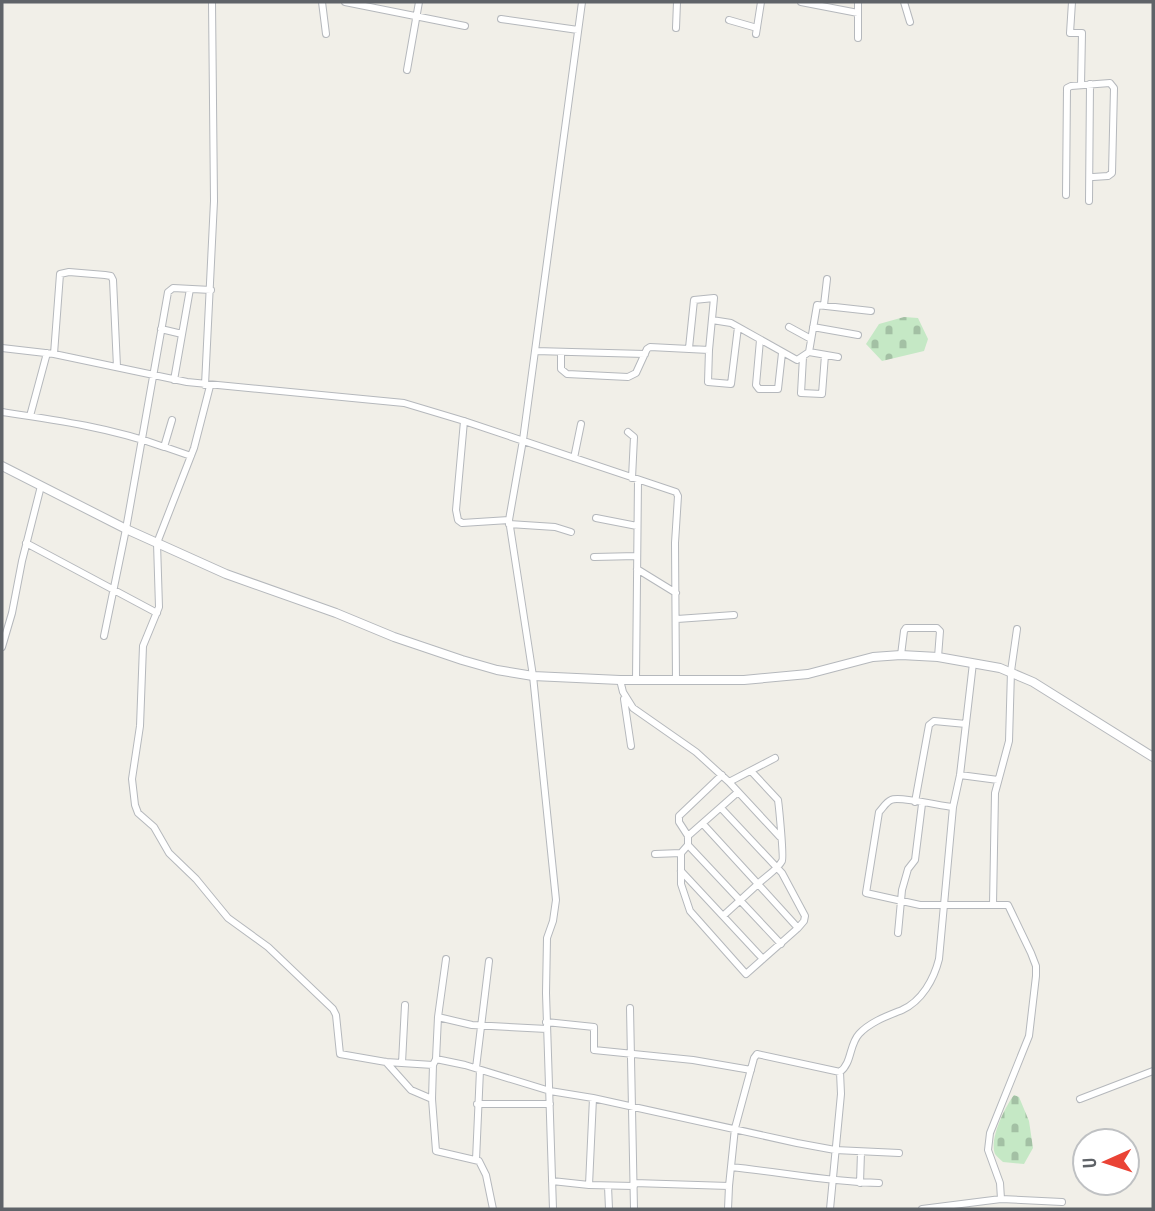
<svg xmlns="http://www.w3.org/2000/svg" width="1155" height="1211" viewBox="0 0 1155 1211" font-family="'PT Sans Narrow',sans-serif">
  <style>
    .cemetery { fill: url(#cemetery-stones) }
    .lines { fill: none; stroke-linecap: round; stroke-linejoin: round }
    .minor-casing { stroke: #b5b8bc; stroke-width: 8 }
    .tertiary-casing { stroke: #b5b8bc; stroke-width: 10 }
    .minor { stroke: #fff; stroke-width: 6 }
    .tertiary { stroke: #fff; stroke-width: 8 }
  </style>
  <defs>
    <pattern id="cemetery-stones" width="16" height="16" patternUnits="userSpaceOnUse" patternTransform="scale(1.75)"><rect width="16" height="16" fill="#c5e8c5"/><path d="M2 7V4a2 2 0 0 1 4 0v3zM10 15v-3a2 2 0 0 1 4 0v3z" fill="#a3c0a4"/></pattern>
  </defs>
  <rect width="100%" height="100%" fill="#f1efe8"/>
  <path class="cemetery" d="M904,317l14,1 10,21 -4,12 -42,10 -16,-17 13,-20z
    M1014,1095l5,2 10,24 4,27 -9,16 -21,-2c-3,-3 -6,-5 -8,-8 -6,-15 10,-47 19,-59z"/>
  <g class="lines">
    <g class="minor-casing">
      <path id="minor" d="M322,2l4,32
        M345,2l120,24
        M801,2l57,11
        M904,2l6,20
        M1072,2l-2,31h12l-1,52
        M501,19l77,11
        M729,20l28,8
        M676,28l1,-26
        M756,34l5,-32
        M858,38v-36
        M407,70l12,-68
        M1066,195l1,-107 4,-2 39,-3 4,5 -2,85 -4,3 -15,1
        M1089,201l1,-117
        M824,305l3,-26
        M712,320l19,3 66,37 12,-8 8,-47 54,6
        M789,327l22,12
        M813,327l45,8
        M161,329l21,5
        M760,340l-4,45 3,4h19l4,-36
        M2,348l52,6 133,28 217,21 60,18 212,71 2,4 -3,47 1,138
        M709,350l-1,32 23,2 7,-57
        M535,351l110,3
        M561,352v17l6,5 61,3 8,-4 11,-24 3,-2 59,3 5,-52 -20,2 -5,48
        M809,352l29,5
        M54,354l6,-80 9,-2 36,3 6,1 2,4 4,87
        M803,357l-2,36 21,1 3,-39
        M174,380l16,-91
        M205,385l9,-184 -2,-199
        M210,386l-16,62 -37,95 2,64 -16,39 -3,80 -8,53 3,26 3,8 16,14 15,26 27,26 32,39 40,29 65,62 3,6 4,39 46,8 47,3 3,-6 2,-42 8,-58
        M2,412c54,8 110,16 162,35l8,-27
        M30,416l17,-63
        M464,421l-8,89 2,10 4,3 47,-3
        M628,432l6,5 -2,41
        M165,447l26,9
        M574,458l7,-34
        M596,518l41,8
        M509,524l46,3 16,5
        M26,543l131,70
        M594,557l43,-1
        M637,569l39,24
        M677,619l57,-4
        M104,636l22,-107 42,-237 5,-4 38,2
        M2,647l10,-34 10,-52 19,-75
        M901,655l3,-24 2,-3h31l3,3 -2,26
        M620,680l3,12 10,16 63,44 33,30 51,55
        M636,680l2,-200
        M624,699l7,47
        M960,775l38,5
        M729,782l46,-24
        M738,792l-50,44v9l-7,8v31l9,27 56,63 52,-46 -40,-44c7,-7 20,-15 24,-23 2,-3 -3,-54 -4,-61l-27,-29
        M915,802l14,-77 5,-4 32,3
        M953,807c-12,-1 -54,-11 -62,-7 -5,2 -8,8 -12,12l-13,81 54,12h88l23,48 5,13v10l-7,60 -39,97 -2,17 12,33 1,16
        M721,808l61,65 23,43 -1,5 -6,7
        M703,824l55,60 -34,31
        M688,836l-9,-14v-6l43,-41
        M688,845l93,99
        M655,854l26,-1
        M681,871l82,88
        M993,905l2,-112 14,-52 2,-70 6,-42
        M898,933l4,-43 6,-21 7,-9 7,-56
        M630,1008l4,201
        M438,1017l34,8 75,4
        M546,1022l48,5v23l99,10 58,10
        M436,1059l29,6 85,26 43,7 204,45 38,7 64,3
        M386,1062l25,28 21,9
        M402,1063l3,-58
        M433,1065l-1,34 4,52 43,10 7,14 7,34
        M476,1068l13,-107
        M1080,1099l73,-28
        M477,1104h73
        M476,1160l4,-90
        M731,1167c49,5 98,15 148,16
        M552,1181l37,4 4,-87
        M634,1183l95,3 6,-58 19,-70 3,-4 83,18
        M860,1183l1,-31
        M589,1185l45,1
        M608,1186l1,23
        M553,1209l-7,-216 1,-55 6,-17 3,-21 -23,-224 -24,-156 14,-80 59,-438
        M728,1209l1,-23
        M830,1209l11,-115 -1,-22c12,-9 9,-27 19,-38 11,-12 28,-18 43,-24 20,-9 32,-31 37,-51l14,-152 7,-32 13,-112
        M922,1209l79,-10 61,3"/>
    </g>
    <g class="tertiary-casing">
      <path id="tertiary" d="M2,466l124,63 100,45 110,39 58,24 68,23 35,10 36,6 87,4h124l64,-6 65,-17 28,-2 37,2 62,11 33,14 120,75"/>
    </g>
    <use href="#minor" class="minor"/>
    <use href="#tertiary" class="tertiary"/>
  </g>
  <rect width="1155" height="1211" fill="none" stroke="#5f6368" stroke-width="7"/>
  <g transform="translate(1106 1162) rotate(267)"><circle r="33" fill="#ffffff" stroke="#bfc1c3" stroke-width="2"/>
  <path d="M0-5L12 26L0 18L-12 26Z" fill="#ea4335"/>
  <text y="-10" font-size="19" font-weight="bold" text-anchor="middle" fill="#5f6368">U</text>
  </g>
</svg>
